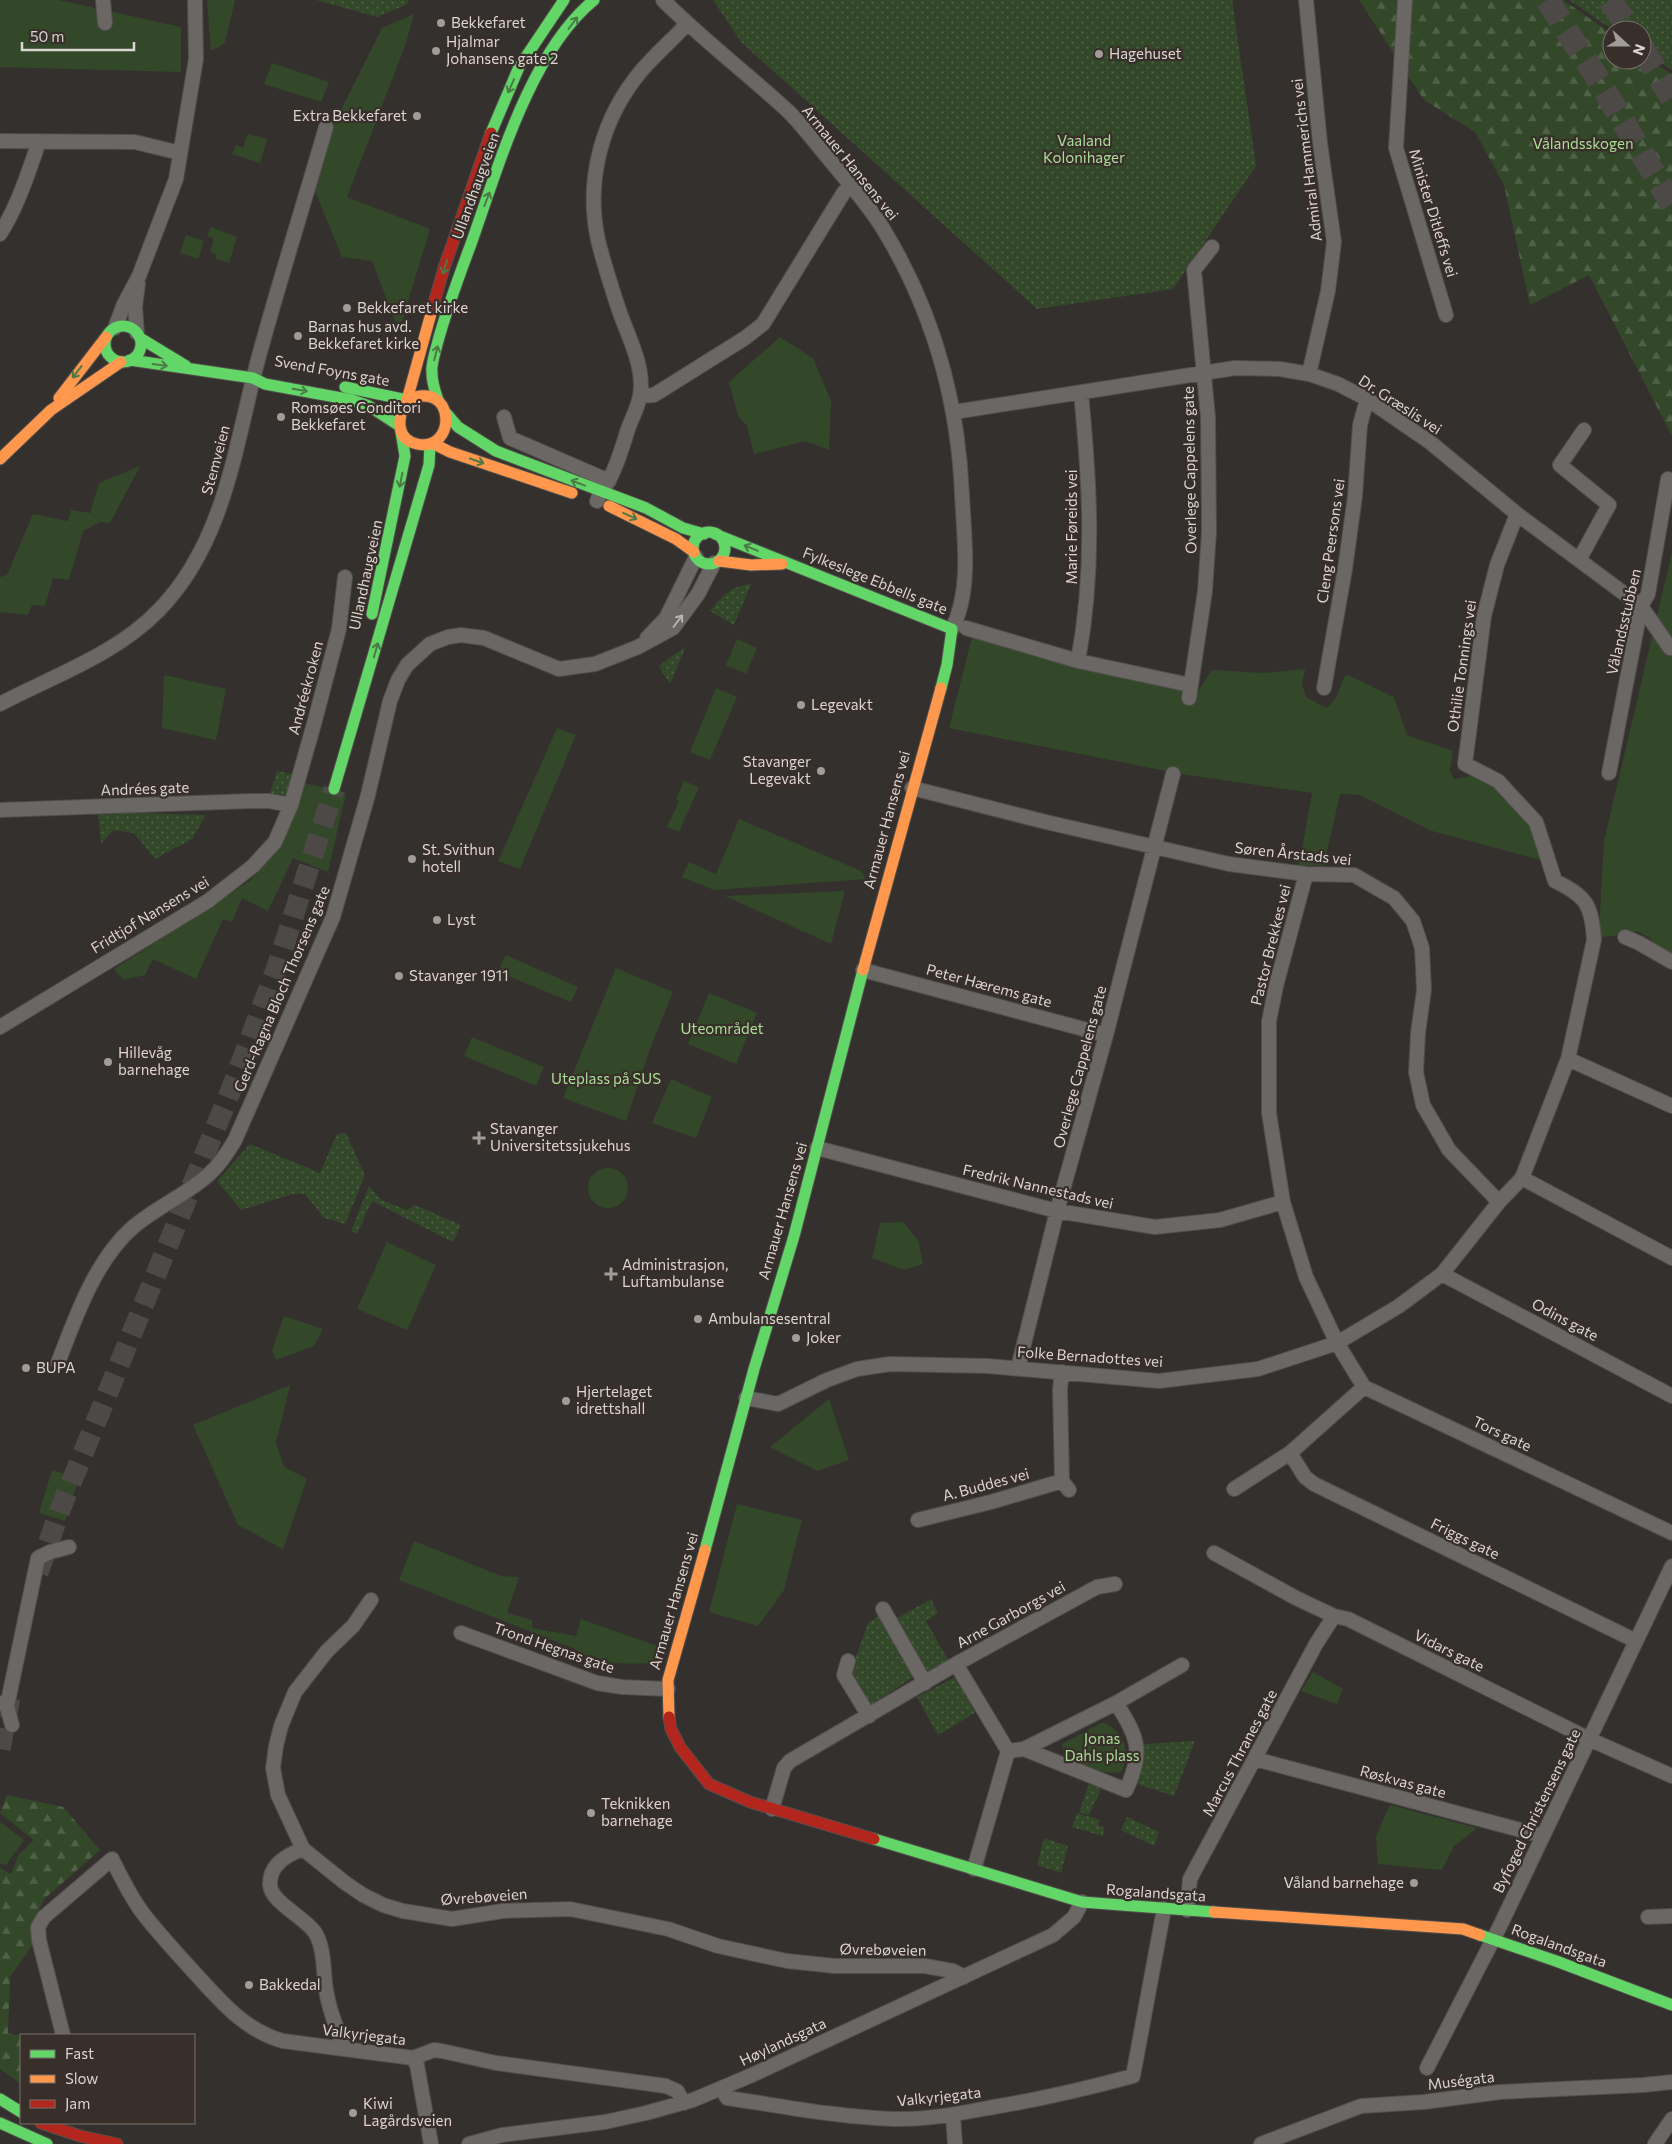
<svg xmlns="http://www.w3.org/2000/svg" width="1672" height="2144" viewBox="0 0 1672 2144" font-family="Commissioner,sans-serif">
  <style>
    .grass { fill: url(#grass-dots) }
    .forest { fill: url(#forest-firs) }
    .green { fill: #324829 }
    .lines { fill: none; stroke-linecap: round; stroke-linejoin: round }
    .primary-tunnel { stroke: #4d4947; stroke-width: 21; stroke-dasharray: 21 11; stroke-linecap: butt }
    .highway-tunnel { stroke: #4d4947; stroke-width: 24; stroke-dasharray: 24 12; stroke-linecap: butt }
    .street-casing { stroke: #514e4b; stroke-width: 16 }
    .fast-casing { stroke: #514e4b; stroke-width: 13 }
    .slow-casing { stroke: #514e4b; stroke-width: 13 }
    .jam-casing { stroke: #514e4b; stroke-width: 13 }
    .street { stroke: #6a6765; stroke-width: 14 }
    .fast { stroke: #63d668; stroke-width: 11 }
    .slow { stroke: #ff974d; stroke-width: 11 }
    .jam { stroke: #b3261e; stroke-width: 11 }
    .oneway { stroke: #4b7a46 }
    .oneway2 { stroke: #b9b4b1 }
    .poi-dot { fill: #a19b99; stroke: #382f2a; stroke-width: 2 }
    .labels { text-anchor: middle; stroke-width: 4.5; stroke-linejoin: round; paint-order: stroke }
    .poi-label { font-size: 15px; fill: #dbd5d2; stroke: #382f2a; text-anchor: start }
    .park-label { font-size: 15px; fill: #aade97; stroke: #382f2a }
    .street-label { font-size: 15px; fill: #dbd5d2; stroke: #382f2a }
  </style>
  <defs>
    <pattern id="grass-dots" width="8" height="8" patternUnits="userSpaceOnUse" patternTransform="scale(1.25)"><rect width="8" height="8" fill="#324829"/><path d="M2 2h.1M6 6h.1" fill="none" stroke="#4f6247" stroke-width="1.8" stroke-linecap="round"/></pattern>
    <pattern id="forest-firs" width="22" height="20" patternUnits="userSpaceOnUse" patternTransform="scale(1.25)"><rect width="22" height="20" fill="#324829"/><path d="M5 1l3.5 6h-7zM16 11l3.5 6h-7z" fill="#4f6247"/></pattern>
  </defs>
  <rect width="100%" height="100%" fill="#34302e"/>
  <path class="grass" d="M316,0h93l-3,5 -29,12z
    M713,0h519l24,166 -83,123 -136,20 -296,-267z
    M1569,0h103v70l-30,-20v-20h-29z
    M751,584l-17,41 -24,-14c14,-16 19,-24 41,-27z
    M686,646l-16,38 -11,-18z
    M277,771l19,4 -8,25 -19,-3z
    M98,812l108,3 -14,24 -37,20 -21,-26 -21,-3 -12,14z
    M346,1133l19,42 -20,49 -21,-6 -19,-24h-13l-51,16 -24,-29 33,-37 70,29 17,-39z
    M369,1186l12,14 26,10 8,-5 46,20 -8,17 -81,-41 -15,33 -6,-3z
    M931,1599l7,14 -12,8 22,39 -22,12 -30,-53z
    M879,1616l35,60 -47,32 -18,-32 19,-53z
    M955,1677l21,35 -38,23 -21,-38z
    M1195,1741l-21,55 -37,-12 7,-40z
    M1089,1784l12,5 -12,26 -10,-3z
    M1077,1813l23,7 -2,5 6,2 -1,9 -31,-9z
    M1127,1817l32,15 -5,14 -33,-16z
    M1044,1838l24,8 -7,27 -24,-8z"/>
  <path class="forest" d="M1359,0h204l49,34v26h30v-6l30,21v361l-83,-161 -59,30 -26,-120 -29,-53 -51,-32z
    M7,1795l56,12 37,43 -56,49 -13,31 3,13 -24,34 -2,56 13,3v48l-21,-15v-201l11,6 8,-20 15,-14 -34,-27z"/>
  <path class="green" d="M0,0h59l122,27v45l-181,-5z
    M207,0h28l-10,43 -14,8z
    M414,14l-9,32 -58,151 83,32 -31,102 -27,-70 -30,-4 -28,-68 15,-55 53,-106z
    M272,63l57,19 -8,20 -57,-18z
    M248,134l19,5 -7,24 -28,-9 4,-9 7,3z
    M211,227l26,10 -8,26 -13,-4 1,-4 -7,-3 4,-13 -7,-3z
    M186,235l18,6 -6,18 -18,-6z
    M780,337l33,21 18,43 -2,49 -24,-9 -51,13 -7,-28 -9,-10 -9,-34z
    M140,466l-30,57 -10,-1 -17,9 -14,49 -16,-2 -8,28 -13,-1 -4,10 -28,-3v-35l7,-2 26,-61 35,7 3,-11 19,3 9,-30z
    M1672,552v405l-18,-12 -3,-6 -14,-8 -8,3 -27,3 -3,-7 5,-89z
    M972,637l103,31 124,22 13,-20 52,3 41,-4 -3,16 5,13 20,10 8,-9 11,-25 48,23 13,38 46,16 -3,20 4,8 17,-3 13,4 15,8 36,42 6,30 -109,-29 -72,-36 -20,-1 -16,71 -25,1 13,-73 -131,-19 -232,-46z
    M737,639l20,9 -11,26 -20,-9z
    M164,675l62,14 -10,51 -54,-12z
    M716,688l21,9 -27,63 -20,-8z
    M557,728l19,7 -56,134 -22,-8z
    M684,781l15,6 -20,45 -12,-5 12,-26 -3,-1z
    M304,783l42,10 -18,79 -35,-14 -25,53 -26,-13 -10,24 -9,-3 -27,60 -43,-20 -8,16 -22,5 -9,-11 137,-89 33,-38z
    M739,819l122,52 5,8 -152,11 -32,-13 7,-15 27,12z
    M845,891l-14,53 -106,-48z
    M506,955l72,32 -7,15 -73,-30z
    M616,968l57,24 -23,57 -24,72 -63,-23z
    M709,993l48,20 -21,51 -48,-20z
    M472,1037l72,30 -8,19 -72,-30z
    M671,1079l41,18 -16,41 -44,-15z
    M588 1188a20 20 0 1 1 40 0a20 20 0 1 1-40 0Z
    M903,1222l15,18 5,24 -19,6 -32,-12 8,-35z
    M387,1242l49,23 -29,65 -50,-21z
    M284,1316l39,13 -9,17 -38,14 -4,-10z
    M290,1385l-14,57 8,25 23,12 -24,70 -45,-24 -45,-100z
    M829,1399l20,61 -32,11 -47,-24z
    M52,1470l27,8 -14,43 -26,-8z
    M737,1504l65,16 -18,70 -26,36 -49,-14z
    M414,1541l87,35 18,1 -12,36 25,7v8l44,8 5,-17 79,28 -7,16c-26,1 -56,3 -78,-14l-176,-69z
    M1313,1672l30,17 -6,15 -36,-13z
    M1103,1722c19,8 30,31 18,50 -19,4 -38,-8 -56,-16l-3,-12z
    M1390,1805l87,23 -23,18 -12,24 -64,-6 -2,-28z
    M0,1822l24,18 -18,25 -6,-1z"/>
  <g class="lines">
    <path class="primary-tunnel" d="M38,1573l22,-63 171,-420 46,-123 57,-178
      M0,1749l10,-51"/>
    <path class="highway-tunnel" d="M1547,0l49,76 76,128
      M1610,0l20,30
      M1642,48l30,50"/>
    <g class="street-casing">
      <path id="street" d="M103,0l2,23
        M663,0c40,40 85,74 127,113 14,14 26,31 39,46 18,22 38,44 53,68 51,83 76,172 80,268 2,43 10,95 -10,134
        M1306,0l14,143 14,99 -6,49 -19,83
        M1405,0l-9,148 50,167
        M0,141l135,1 45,11
        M0,234c18,-28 28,-61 39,-92
        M115,328l9,-24 15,-28 37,-97 20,-120 -1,-59
        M137,333l-2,-26 3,-23
        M640,396l14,-1 91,-57 18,-14 81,-132 7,-6
        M954,412l281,-44 45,1 29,5 29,10 29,15 64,44 86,71 124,92 29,42
        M504,417l6,21 99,43
        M597,501c3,-9 9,-14 13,-23 8,-15 13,-33 18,-49 4,-11 10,-22 12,-33 5,-28 -11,-58 -20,-83 -8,-24 -16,-48 -22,-73 -13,-60 4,-123 44,-170 14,-16 30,-30 45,-46
        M1579,560l30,-55 -49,-40 24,-35
        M966,628l112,33 112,24
        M647,638l19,-20 30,-61
        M1078,661c17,-92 12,-176 3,-268
        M1324,688l21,-119 10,-73 5,-71 7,-26
        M1189,698l16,-107 4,-59 -1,-115 -14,-147 18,-23
        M0,704c53,-28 117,-50 159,-94 67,-69 76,-166 100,-254 21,-77 45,-153 67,-229
        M1609,773l32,-167 7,-12 20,-115
        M912,788l134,34 183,42 77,10 48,1 40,23 19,23 9,27 2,42 -6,43 -2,39 7,33 26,45 50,52
        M0,810l251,-9h18l22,4
        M1306,874l-30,112 -7,35v92l14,89 23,75 31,66 27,44 308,146
        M1625,937l14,6 33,19
        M863,970l243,65
        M0,1027l208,-126 45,-35 22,-24 16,-37 23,-81 25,-95 6,-52
        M1568,1059l104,47
        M817,1148l240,63 98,16 65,-7 63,-18
        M1522,1178l150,80
        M1442,1274l230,122
        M58,1363c17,-45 37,-102 74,-135 23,-20 52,-32 75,-52 12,-10 20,-23 28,-36l98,-223 35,-122 22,-94 8,-21 9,-15 23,-21 18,-7 13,-2 23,3 75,31 36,-5 43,-17 35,-19 25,-34 16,-31
        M1018,1368l39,-157 49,-176 67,-261
        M1062,1372l-2,17 2,92 7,9
        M1364,1387l-74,66 15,24 9,7 322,157
        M746,1398l32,6 49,-24 30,-11 33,-5 98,2 171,15 99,-12 79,-26 62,-37 43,-32 57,-72 23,-24 46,-119 26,-119c-2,-35 -8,-44 -39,-59l-19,-59 -38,-41 -33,-17 19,-148 13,-51 20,-51
        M1234,1489l56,-36
        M918,1520l73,-18 71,-21
        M1214,1553l82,45 38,18 14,3 241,120 83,37
        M371,1600l-18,26 -26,25 -32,41 -14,34 -5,20 -3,22 5,27 25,54 41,33 19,13 20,10 20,6 49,8 51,-8 67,-2 98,20 50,17 69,15 48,5h90l28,5 11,6
        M883,1609l42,74
        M461,1633l136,50 25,4 46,2
        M848,1661l-4,14 25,41
        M956,1664l52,87 -34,118
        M0,1703l7,3 5,19
        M7,1706l31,-148 12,-6 19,-5
        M1024,1749l92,-46 66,-38
        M1008,1751l16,-2 102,41c18,-38 12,-53 -10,-87
        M1255,1759l288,77
        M772,1809l12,-41 6,-7 166,-97 141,-77 18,-3
        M303,1849c-17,6 -34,16 -33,36 1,18 37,33 46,49 9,17 7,38 10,56 3,20 11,40 19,58
        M1187,1910l3,-31 126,-235 18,-28
        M1648,1917l24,-1
        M63,2035l-24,-95 -1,-13 6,-10 68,-58c9,18 18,37 30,53 15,20 33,39 50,58 27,29 51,60 91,71l130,17 21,-8 8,1 54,12 170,23 11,5 7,12
        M413,2058l4,7 14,79
        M1427,2068l73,-142 172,-360
        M721,2088l6,10c55,8 110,19 166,21 32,1 64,-5 95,-11 49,-8 97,-19 145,-32l31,-167
        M953,2115l2,29
        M469,2144l33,-9 103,-13 41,-9 47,-13 59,-25 301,-140 21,-18 8,-15
        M1261,2144l100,-38 63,-4 76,-10 143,-7 29,-3
        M1655,2144l17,-25"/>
    </g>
    <g class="fast-casing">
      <path id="fast" d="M491,133l28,-66 45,-67
        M105 344a18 18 0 1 1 36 0a18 18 0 1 1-36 0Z
        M140,338l46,28
        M130,360l123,18 12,6 87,16 17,6 29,19
        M345,387l62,13
        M438,400c-4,-11 -7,-21 -6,-33 1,-9 4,-18 6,-26 9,-33 21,-65 33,-97 27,-76 59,-192 123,-244
        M447,414l11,13 38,24 150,57 37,20 21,6
        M693 548a16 16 0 1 1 32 0a16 16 0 1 1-32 0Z
        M715,534l237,95 -5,36 -6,23
        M372,614l33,-158 -4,-24
        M334,789l95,-324 1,-21
        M705,1550l49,-181 40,-133 69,-266
        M874,1839l208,63 132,10
        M1480,1935l76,26 116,44
        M0,2099l21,13
        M0,2123l47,21"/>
    </g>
    <g class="slow-casing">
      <path id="slow" d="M59,398l47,-61
        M407,400c50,-22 50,53 10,44 -23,-5 -19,-29 -10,-44l25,-90
        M432,443l18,9 122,41
        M0,459l51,-49 70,-48
        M609,506l67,33 18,13
        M719,561l32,4 31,-1
        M863,970l78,-282
        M669,1717l-1,-37 37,-130
        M1214,1912l249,17 17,6"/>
    </g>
    <g class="jam-casing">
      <path id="jam" d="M432,310l12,-42 47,-135
        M669,1717l2,12 9,18 29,37 41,18 124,37
        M41,2123l39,13 37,8"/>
    </g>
    <use href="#street" class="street"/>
    <use href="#fast" class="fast"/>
    <use href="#slow" class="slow"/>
    <use href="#jam" class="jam"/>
  </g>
  <defs><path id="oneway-shaft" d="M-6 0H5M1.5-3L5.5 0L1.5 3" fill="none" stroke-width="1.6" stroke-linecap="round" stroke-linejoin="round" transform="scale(1.25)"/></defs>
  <g class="oneway">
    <use href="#oneway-shaft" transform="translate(573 23) rotate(-53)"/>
    <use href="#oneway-shaft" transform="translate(511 86) rotate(114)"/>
    <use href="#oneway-shaft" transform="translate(487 199) rotate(-69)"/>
    <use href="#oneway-shaft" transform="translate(445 267) rotate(108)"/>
    <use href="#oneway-shaft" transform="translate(436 353) rotate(-76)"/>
    <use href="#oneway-shaft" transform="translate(160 365) rotate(8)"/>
    <use href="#oneway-shaft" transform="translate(77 372) rotate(128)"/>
    <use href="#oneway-shaft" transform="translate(300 390) rotate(10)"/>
    <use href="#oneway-shaft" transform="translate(477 461) rotate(19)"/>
    <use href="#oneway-shaft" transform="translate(401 480) rotate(101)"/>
    <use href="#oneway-shaft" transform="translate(578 483) rotate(-159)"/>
    <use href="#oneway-shaft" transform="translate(630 516) rotate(25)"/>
    <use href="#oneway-shaft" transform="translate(751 548) rotate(-158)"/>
    <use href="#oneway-shaft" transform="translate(376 650) rotate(-74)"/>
  </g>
  <use class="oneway2" href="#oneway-shaft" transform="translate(678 621) rotate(-53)"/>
  <g class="poi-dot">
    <circle cx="441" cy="23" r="5"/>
    <circle cx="436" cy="51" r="5"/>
    <circle cx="1099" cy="54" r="5"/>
    <circle cx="417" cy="116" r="5"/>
    <circle cx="347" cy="308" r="5"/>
    <circle cx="298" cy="336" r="5"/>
    <circle cx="281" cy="417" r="5"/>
    <circle cx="801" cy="705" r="5"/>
    <circle cx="821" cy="771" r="5"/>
    <circle cx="412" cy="859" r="5"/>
    <circle cx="437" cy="920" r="5"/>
    <circle cx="399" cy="976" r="5"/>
    <circle cx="108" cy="1062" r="5"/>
    <path d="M476.5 1130.5h5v5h5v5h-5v5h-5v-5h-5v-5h5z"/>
    <path d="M608.5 1266.5h5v5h5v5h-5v5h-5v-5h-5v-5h5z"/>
    <circle cx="698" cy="1319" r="5"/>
    <circle cx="796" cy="1338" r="5"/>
    <circle cx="26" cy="1368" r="5"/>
    <circle cx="566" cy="1401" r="5"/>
    <circle cx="591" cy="1813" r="5"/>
    <circle cx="1414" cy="1883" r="5"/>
    <circle cx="249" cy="1985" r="5"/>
    <circle cx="353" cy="2113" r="5"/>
  </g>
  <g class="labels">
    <g class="poi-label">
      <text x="451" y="28">Bekkefaret</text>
      <text x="446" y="47">Hjalmar<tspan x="446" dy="17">Johansens gate 2</tspan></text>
      <text x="1109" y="59">Hagehuset</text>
      <text x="407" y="121" text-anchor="end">Extra Bekkefaret</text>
      <text x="357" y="313">Bekkefaret kirke</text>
      <text x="308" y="332">Barnas hus avd.<tspan x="308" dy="17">Bekkefaret kirke</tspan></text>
      <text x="291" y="413">Romsøes Conditori<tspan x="291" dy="17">Bekkefaret</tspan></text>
      <text x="811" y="710">Legevakt</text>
      <text x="811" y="767" text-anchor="end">Stavanger<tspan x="811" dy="17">Legevakt</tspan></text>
      <text x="422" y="855">St. Svithun<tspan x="422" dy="17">hotell</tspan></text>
      <text x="447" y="925">Lyst</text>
      <text x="409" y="981">Stavanger 1911</text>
      <text x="118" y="1058">Hillevåg<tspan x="118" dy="17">barnehage</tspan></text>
      <text x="490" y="1134">Stavanger<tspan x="490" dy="17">Universitetssjukehus</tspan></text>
      <text x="622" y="1270">Administrasjon,<tspan x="622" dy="17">Luftambulanse</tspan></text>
      <text x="708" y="1324">Ambulansesentral</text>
      <text x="806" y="1343">Joker</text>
      <text x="36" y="1373">BUPA</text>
      <text x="576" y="1397">Hjertelaget<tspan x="576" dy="17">idrettshall</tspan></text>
      <text x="601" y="1809">Teknikken<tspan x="601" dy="17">barnehage</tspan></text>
      <text x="1404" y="1888" text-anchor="end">Våland barnehage</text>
      <text x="259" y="1990">Bakkedal</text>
      <text x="363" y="2109">Kiwi<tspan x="363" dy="17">Lagårdsveien</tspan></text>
    </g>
    <g class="park-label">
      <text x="1084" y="146">Vaaland<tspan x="1084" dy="17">Kolonihager</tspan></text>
      <text x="1583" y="149">Vålandsskogen</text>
      <text x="722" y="1034">Uteområdet</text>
      <text x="606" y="1084">Uteplass på SUS</text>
      <text x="1102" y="1744">Jonas<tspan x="1102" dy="17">Dahls plass</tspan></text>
    </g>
    <g class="street-label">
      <text transform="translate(1307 160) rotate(-97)" y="5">Admiral Hammerichs vei</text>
      <text transform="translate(850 163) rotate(51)" y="5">Armauer Hansens vei</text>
      <text transform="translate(476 186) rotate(-70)" y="5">Ullandhaugveien</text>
      <text transform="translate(1433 213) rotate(73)" y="5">Minister Ditleffs vei</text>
      <text transform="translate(332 371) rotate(10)" y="5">Svend Foyns gate</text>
      <text transform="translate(1400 405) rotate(33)" y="5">Dr. Græslis vei</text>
      <text transform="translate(216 460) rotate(-75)" y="5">Stemveien</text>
      <text transform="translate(1190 470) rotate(-91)" y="5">Overlege Cappelens gate</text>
      <text transform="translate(1072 527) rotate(-90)" y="5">Marie Føreids vei</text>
      <text transform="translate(1331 541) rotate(-82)" y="5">Cleng Peersons vei</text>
      <text transform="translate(366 575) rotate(-78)" y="5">Ullandhaugveien</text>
      <text transform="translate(875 581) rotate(22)" y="5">Fylkeslege Ebbells gate</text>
      <text transform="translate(1624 622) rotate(-77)" y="5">Vålandsstubben</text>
      <text transform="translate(1462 666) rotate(-82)" y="5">Othilie Tonnings vei</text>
      <text transform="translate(306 688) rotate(-75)" y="5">Andréekroken</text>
      <text transform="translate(145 789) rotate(-2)" y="5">Andrées gate</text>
      <text transform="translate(887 820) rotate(-75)" y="5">Armauer Hansens vei</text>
      <text transform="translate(1293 854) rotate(6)" y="5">Søren Årstads vei</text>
      <text transform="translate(150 915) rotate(-31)" y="5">Fridtjof Nansens vei</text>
      <text transform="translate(1271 945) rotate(-76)" y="5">Pastor Brekkes vei</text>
      <text transform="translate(989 986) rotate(15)" y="5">Peter Hærems gate</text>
      <text transform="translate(282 989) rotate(-67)" y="5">Gerd-Ragna Bloch Thorsens gate</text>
      <text transform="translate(1080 1067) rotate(-75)" y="5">Overlege Cappelens gate</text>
      <text transform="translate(1038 1187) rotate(13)" y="5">Fredrik Nannestads vei</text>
      <text transform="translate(783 1211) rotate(-74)" y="5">Armauer Hansens vei</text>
      <text transform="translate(1565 1320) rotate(28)" y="5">Odins gate</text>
      <text transform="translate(1090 1357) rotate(4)" y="5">Folke Bernadottes vei</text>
      <text transform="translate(1502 1434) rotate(25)" y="5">Tors gate</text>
      <text transform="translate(986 1485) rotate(-15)" y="5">A. Buddes vei</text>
      <text transform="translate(1465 1539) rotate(26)" y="5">Friggs gate</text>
      <text transform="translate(674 1601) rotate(-74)" y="5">Armauer Hansens vei</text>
      <text transform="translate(1011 1615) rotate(-29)" y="5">Arne Garborgs vei</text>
      <text transform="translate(554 1648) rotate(19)" y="5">Trond Hegnas gate</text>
      <text transform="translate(1449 1651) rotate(26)" y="5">Vidars gate</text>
      <text transform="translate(1240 1753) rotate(-62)" y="5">Marcus Thranes gate</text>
      <text transform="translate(1403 1782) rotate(15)" y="5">Røskvas gate</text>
      <text transform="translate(1537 1811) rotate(-64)" y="5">Byfoged Christensens gate</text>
      <text transform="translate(1156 1893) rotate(4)" y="5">Rogalandsgata</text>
      <text transform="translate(484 1897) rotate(-4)" y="5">Øvrebøveien</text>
      <text transform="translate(1559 1946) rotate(20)" y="5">Rogalandsgata</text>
      <text transform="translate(883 1950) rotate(1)" y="5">Øvrebøveien</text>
      <text transform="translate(364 2035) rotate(7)" y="5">Valkyrjegata</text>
      <text transform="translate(783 2042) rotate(-25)" y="5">Høylandsgata</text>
      <text transform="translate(1461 2081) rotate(-7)" y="5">Muségata</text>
      <text transform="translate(939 2097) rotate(-6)" y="5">Valkyrjegata</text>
    </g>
  </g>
  <rect x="20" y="2034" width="175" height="90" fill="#382f2a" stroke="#79716d"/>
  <rect x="30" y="2050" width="25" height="8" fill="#63d668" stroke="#79716d"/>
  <text x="65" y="2059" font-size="15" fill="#dbd5d2">Fast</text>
  <rect x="30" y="2075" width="25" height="8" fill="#ff974d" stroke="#79716d"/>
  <text x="65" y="2084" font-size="15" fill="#dbd5d2">Slow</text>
  <rect x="30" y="2100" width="25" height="8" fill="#b3261e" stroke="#79716d"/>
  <text x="65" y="2109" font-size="15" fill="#dbd5d2">Jam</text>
  <g transform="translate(1627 45) rotate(111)"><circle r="24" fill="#382f2a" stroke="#79716d"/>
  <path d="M0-4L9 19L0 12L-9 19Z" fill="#a19b99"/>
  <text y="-8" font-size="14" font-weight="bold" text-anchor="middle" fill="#dbd5d2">N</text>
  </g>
  <path d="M22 42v8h112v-8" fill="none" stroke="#dbd5d2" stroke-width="2.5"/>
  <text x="30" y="42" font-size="15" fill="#dbd5d2" stroke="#382f2a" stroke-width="4" paint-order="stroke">50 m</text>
</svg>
